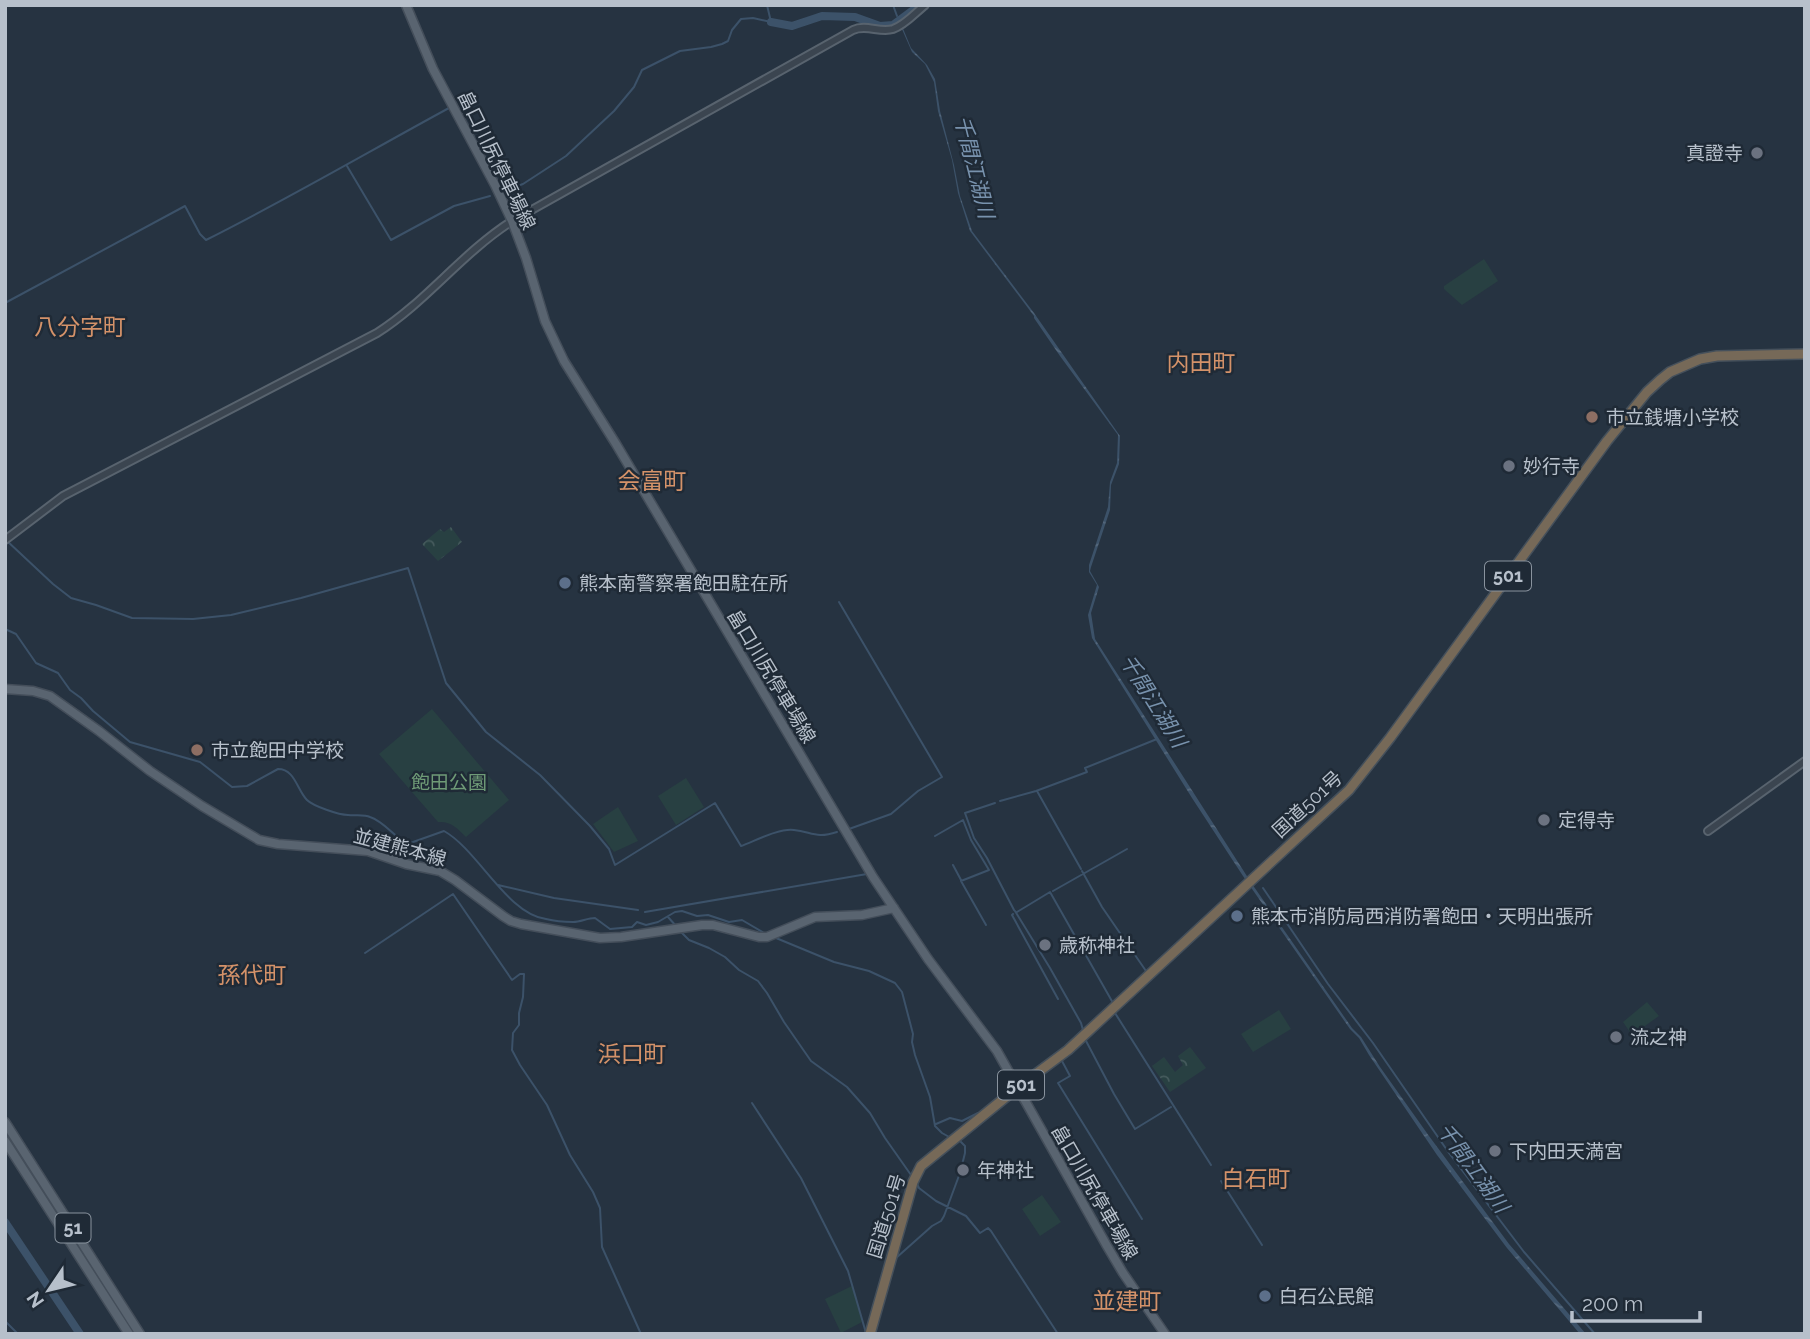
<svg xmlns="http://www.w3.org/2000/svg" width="1810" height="1339" viewBox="0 0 1810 1339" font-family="Raleway,'Noto Sans JP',sans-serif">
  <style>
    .green { fill: #284042 }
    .forest { fill: url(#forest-crowns) }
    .water { fill: url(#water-ripples) }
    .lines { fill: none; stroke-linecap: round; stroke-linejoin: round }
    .stream { stroke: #3c5269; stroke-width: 2 }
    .river { stroke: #3c5269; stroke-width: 8 }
    .minor-casing { stroke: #58636e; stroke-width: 10 }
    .major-casing { stroke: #444e5a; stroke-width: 11 }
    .highway-casing { stroke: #45505b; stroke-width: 12 }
    .minor { stroke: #3b4550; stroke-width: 6 }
    .major { stroke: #596470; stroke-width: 8 }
    .highway { stroke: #766958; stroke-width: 9 }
    .worship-dot { fill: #6b7280; stroke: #1f2a36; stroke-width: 2.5 }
    .education-dot { fill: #8d6e63; stroke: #1f2a36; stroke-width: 2.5 }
    .service-dot { fill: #5c6f8a; stroke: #1f2a36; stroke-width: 2.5 }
    .labels { text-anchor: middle; stroke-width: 5; stroke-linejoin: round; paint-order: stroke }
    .shield { fill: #1f2a36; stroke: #89939e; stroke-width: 2 }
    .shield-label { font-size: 18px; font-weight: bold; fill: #b7c0cb }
    .poi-label { font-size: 19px; fill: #b7c0cb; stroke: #1f2a36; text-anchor: start }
    .street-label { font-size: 19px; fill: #b7c0cb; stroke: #1f2a36 }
    .park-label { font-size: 19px; fill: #6f9b77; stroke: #1f2a36 }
    .water-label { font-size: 21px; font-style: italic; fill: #7892ad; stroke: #1f2a36 }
    .quarter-label { font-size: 23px; fill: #d49269; stroke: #1f2a36 }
  </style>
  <defs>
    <pattern id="forest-crowns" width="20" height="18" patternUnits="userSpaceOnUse" patternTransform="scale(1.75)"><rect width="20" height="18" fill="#284042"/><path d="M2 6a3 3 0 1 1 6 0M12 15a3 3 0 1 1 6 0" fill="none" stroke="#455a5c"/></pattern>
    <pattern id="water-ripples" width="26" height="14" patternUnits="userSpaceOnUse" patternTransform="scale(1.75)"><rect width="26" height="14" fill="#3c5269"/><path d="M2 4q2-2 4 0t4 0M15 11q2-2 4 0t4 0" fill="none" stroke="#56697d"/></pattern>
  </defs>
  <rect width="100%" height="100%" fill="#263341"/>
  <path class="green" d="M1484,259l14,22 -36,24 -18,-16v-3z
    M432,709l77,91 -43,37c-9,-9 -15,-16 -28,-15l-59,-68z
    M686,778l18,29 -28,18 -18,-29z
    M618,807l20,34 -24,11 -21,-28z
    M1647,1002l12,14 -27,19 -9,-13z
    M1279,1010l12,19 -38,23 -12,-18z
    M1042,1195l19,27 -21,14 -18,-27z
    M852,1286l10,36 -21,11 -16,-34z"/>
  <path class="forest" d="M451,527l11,15 -24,19 -16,-17 18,-15 4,3z
    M1190,1047l16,21 -36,24 -18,-26 12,-9 11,15 8,-7 -5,-9z"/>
  <path class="water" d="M902,26l9,22 16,17 8,14 5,32 14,54 6,31 12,35 62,82 86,123 -1,28 -8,21 -1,25 -19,57 -1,4 9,16 -8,26 4,26 157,245 100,144 9,9 19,30 49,69 80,108 77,90h-6l-73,-86 -70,-93 -68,-100 -10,-17 -9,-9 -107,-153 -51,-78 -100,-160 -4,-23 9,-30 -8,-13v-7l19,-58 2,-25 7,-19 1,-28 -58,-79 -26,-38v-2l-64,-85 -12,-38 -6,-33 -14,-49 -4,-29 -9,-18 -13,-12 -11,-25z"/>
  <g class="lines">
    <path class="stream" d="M893,5l4,11
      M347,166l44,74 63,-34 36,-10
      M503,191l20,-7 43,-28 48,-45 20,-24 8,-17 38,-19 31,-4 11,-3 6,-3 4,-11 9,-11 12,-1 18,4 -4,-17
      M5,303l180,-97 15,28 6,6c82,-41 162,-88 243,-132
      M6,540l47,44 18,14 25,7 36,13 61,1 38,-4 70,-17 107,-30 38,115 40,49 54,43 50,51 19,23 6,16 100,-62 26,43c14,-5 38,-18 53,-16 18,2 22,9 43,2
      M839,602l103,175 -24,14 -27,23 -42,15
      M5,629l11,5 20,29 22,10 12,17 11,8 12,13 37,31 70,20 32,25 15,-1 31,-17c17,0 19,21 29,31 6,6 32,15 41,15 7,1 16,-1 22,2 13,4 24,19 36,26l7,-1 31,-11c34,19 63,83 102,88 8,2 19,3 27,3 8,0 14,-4 22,-4l15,11 22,-2 5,-5 9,3 12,-3 17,-10 7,-1 15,5 11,-1 21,7 13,-2 22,13
      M1037,791l44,78
      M1000,801l36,-10 51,-19 -2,-4 72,-29
      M995,803l-30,10 9,25 13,20 27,52
      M935,836l28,-16 8,20 18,30 -28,11 25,44
      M953,865l8,15
      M1082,871l20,36 44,64
      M498,885l56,13 84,12
      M1263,888l65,96 45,59 76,110 75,99 71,82
      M1053,891l74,-42
      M1015,911l35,57 31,55 2,7
      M645,912l222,-38
      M1017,912l33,-20 63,111
      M1013,914l-1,1 46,84
      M668,917l8,9
      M680,931l9,9 20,8 16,9 14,13 19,11 9,12 17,29 27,39 36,26 23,26 15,25 26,37
      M776,938l58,24 35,9 26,12 7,9 11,42 -1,8 3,13 15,42 5,29 7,7 9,5
      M365,953l88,-59 59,86 8,-6h4l-1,23 -4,16v12l-6,8 -1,17 8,15 27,40 23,50 23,37 7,16 2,39 39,87
      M1115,1013l96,152
      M1085,1039l29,55 21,35 36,-22
      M1062,1061l8,15 -12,7 84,136
      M752,1103l49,75 47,93 18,62
      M936,1124l14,-6 12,3 16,-8
      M1221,1181l41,64
      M917,1184l2,4 17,13 30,15 14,17 8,-5 3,3 67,103
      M896,1258l36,-32 9,-5 3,-5 16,-43 5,-20v-7l-5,-5
      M5,1321l13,13"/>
    <path class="river" d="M771,22l21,4 30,-10 33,1 25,9 13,-1 27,-20
      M5,1222l75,112"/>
    <g class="minor-casing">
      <path id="minor" d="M5,540l58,-44 314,-163c49,-31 85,-80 135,-112l341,-191c13,-6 27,3 40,-1 12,-4 22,-16 32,-24
        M1708,831l97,-70"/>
    </g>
    <g class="major-casing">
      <path id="major" d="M406,5l27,64 62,116 17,36 14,37 19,63 19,40 52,83 257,433 55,82 69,92 110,195 16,27 42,61
        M5,689l28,2 17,5 49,35 51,40 52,35 57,34 19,4 90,7 38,13 34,7 15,9 48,36 8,5 10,3 79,14 21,-1 81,-12h11l46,12h8l48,-20 47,-2 32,-7
        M5,1122l135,212
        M5,1141l124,193"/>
    </g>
    <g class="highway-casing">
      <path id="highway" d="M870,1334l43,-152 8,-16 96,-78 51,-38 281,-260 41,-52 217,-297 40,-49 13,-12 10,-8 30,-13 17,-3 88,-2"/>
    </g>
    <use href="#minor" class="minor"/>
    <use href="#major" class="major"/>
    <use href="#highway" class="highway"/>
  </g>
  <g class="worship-dot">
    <circle cx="1757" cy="153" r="7"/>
    <circle cx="1509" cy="466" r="7"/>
    <circle cx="1544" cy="820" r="7"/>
    <circle cx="1045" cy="945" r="7"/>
    <circle cx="1616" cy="1037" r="7"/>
    <circle cx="1495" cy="1151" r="7"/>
    <circle cx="963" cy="1170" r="7"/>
  </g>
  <g class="education-dot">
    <circle cx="1592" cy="417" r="7"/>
    <circle cx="197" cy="750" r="7"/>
  </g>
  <g class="service-dot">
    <circle cx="565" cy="583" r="7"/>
    <circle cx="1237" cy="916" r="7"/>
    <circle cx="1265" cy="1296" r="7"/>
  </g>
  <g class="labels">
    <g class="shield">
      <rect x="1485" y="561.5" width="46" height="29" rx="5"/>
      <rect x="998" y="1070.5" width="46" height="29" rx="5"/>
      <rect x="55.5" y="1213.5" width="35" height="29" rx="5"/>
    </g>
    <g class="shield-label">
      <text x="1508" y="582">501</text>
      <text x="1021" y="1091">501</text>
      <text x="73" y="1234">51</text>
    </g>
    <g class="poi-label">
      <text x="1743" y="160" text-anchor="end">真證寺</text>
      <text x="1606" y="424">市立銭塘小学校</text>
      <text x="1523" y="473">妙行寺</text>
      <text x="579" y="590">熊本南警察署飽田駐在所</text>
      <text x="211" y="757">市立飽田中学校</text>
      <text x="1558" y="827">定得寺</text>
      <text x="1251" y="923">熊本市消防局西消防署飽田・天明出張所</text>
      <text x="1059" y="952">歳称神社</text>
      <text x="1630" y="1044">流之神</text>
      <text x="1509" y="1158">下内田天満宮</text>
      <text x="977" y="1177">年神社</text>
      <text x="1279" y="1303">白石公民館</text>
    </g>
    <g class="street-label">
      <text transform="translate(497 160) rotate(64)" y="7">畠口川尻停車場線</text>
      <text transform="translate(772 676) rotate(59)" y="7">畠口川尻停車場線</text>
      <text transform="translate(1307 804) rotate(-43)" y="7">国道501号</text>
      <text transform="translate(400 847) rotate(15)" y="7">並建熊本線</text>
      <text transform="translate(1095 1192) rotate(60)" y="7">畠口川尻停車場線</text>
      <text transform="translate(886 1216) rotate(-73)" y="7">国道501号</text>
    </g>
    <g class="park-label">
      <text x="449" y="789">飽田公園</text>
    </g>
    <g class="water-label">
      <text transform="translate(974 167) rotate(76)" y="7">千間江湖川</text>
      <text transform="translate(1153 701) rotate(58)" y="7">千間江湖川</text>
      <text transform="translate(1473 1168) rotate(54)" y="7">千間江湖川</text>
    </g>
    <g class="quarter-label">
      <text x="80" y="335">八分字町</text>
      <text x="1201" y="371">内田町</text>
      <text x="652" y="489">会富町</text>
      <text x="252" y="983">孫代町</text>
      <text x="632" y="1062">浜口町</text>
      <text x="1256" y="1187">白石町</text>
      <text x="1127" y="1309">並建町</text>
    </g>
  </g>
  <rect width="1810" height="1339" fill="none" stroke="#b7c0cb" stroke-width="14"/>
  <g transform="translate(49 1290) rotate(235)" stroke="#1f2a36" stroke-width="5" paint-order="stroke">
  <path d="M0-5L12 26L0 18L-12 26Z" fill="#b7c0cb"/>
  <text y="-10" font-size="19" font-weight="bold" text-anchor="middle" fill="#b7c0cb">N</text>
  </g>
  <path d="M1572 1311v10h128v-10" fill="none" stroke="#b7c0cb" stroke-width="3.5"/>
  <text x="1582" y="1311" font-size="21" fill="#b7c0cb" stroke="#1f2a36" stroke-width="5" paint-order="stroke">200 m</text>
</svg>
